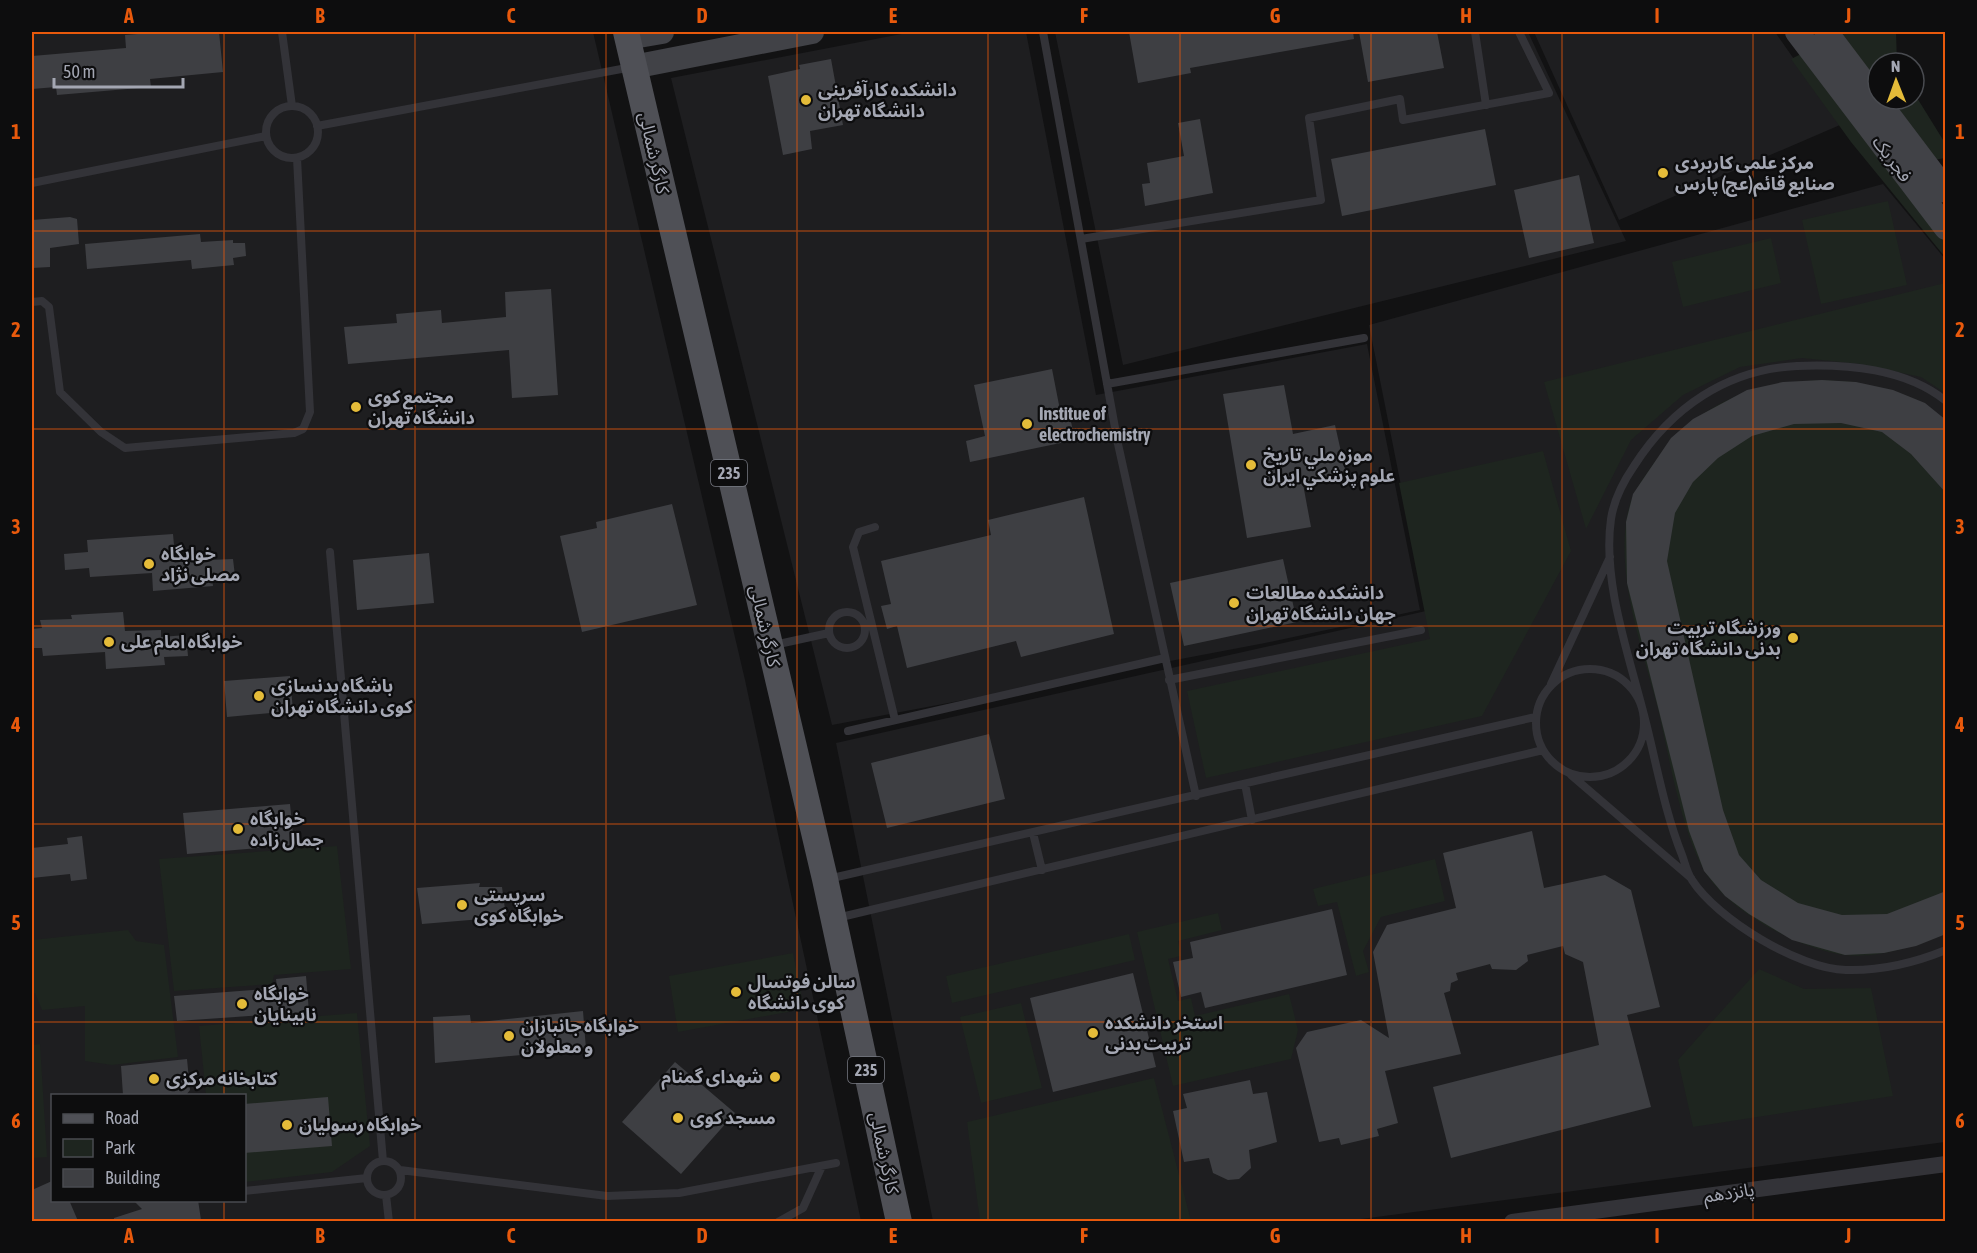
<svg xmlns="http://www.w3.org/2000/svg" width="1977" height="1253" viewBox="0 0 1977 1253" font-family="'Asap Condensed','Noto Sans Arabic',sans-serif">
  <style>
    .built { fill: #1e1e20; fill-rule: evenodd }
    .green { fill: #1e251f }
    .building { fill: #3e3f43 }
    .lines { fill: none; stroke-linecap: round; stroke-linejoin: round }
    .lane { stroke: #333338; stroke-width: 8 }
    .street { stroke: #333338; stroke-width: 16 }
    .secondary { stroke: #414247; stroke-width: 24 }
    .primary { stroke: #4f5056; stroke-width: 26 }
    .grid { fill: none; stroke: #e8590c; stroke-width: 1.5; stroke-opacity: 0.55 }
    .poi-dot { fill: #e4bb39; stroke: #0d0d0e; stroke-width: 2 }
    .labels { text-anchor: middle; stroke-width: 4.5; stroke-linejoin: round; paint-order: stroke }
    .shield { fill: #0d0d0e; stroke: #777982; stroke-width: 1.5 }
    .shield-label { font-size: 16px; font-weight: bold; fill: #a4a7b3 }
    .poi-label { font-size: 18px; font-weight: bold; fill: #a4a7b3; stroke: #0d0d0e; text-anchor: start }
    .street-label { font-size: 18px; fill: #a4a7b3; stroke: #0d0d0e }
    .neatline { fill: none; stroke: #e8590c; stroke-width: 2 }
    .grid-label { font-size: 20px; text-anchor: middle; font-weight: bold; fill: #e8590c }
  </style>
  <rect width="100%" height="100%" fill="#121213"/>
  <path class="built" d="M32,32h561l152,648 116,541h-829zM52,1096h192v104h-192z
    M912,32h114l70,363 271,-51 53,266 -155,33 -433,82 -161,-647z
    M1055,32h473l98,209 -503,124z
    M1534,32h241l65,93 -221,95z
    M1883,184l62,75v883l-599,79h-413l-97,-478 590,-132 -57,-286z"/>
  <path class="green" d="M1840,32h56l1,31h-19v20z
    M1801,54l144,184v19l-94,-115 -60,-83z
    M1914,93l31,50v15l-11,2 -44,-61h24z
    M1888,201l19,84 -86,19 -19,-84z
    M1771,238l10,45 -98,24 -11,-45z
    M1945,283v110l-24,-16 -61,-13 -58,-6 -62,9 -57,28 -52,45 -45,89 -42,-147z
    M1822,380l34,2 89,38v514c-30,12 -67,25 -101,21 -45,-6 -117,-44 -140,-85 -23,-40 -35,-114 -46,-161 -15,-59 -40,-125 -32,-186 2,-22 13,-40 26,-57 43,-62 97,-83 170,-86z
    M1543,451l28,100 -89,165 -276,62 -19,-87 243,-52 -31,-156z
    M337,846l14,123 -77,6 -2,9 -98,7 -15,-132z
    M1435,859l10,42 -64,16 -18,34 6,21 -13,4 -19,-74 -19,4 -5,-17z
    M1218,913l4,17 -44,11 3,15 -13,3 10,42 13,-3 4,18 94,-22 9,36 -7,29 -118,27 -36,-154z
    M128,930l8,11 28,4 14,112 -66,8 -27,-4v-55l-43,4 -7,-17h-3v-53z
    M1129,934l6,26 -183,43 -6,-27z
    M793,953l11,56 -126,23 -9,-56z
    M1759,969l45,20 67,-1 22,108 -200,31 -15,-67z
    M1021,1003l21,85 -61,15 -21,-86z
    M357,1013l13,133 -38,26 -87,10 -1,-86 -38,-1 -7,-69z
    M40,1044l7,113 -15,1v-113z
    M1154,1078l37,143h-211l-13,-99z"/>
  <path class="building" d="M162,32h57l4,40 -73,7 1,8 -94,8 -1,-8 -24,2v-33l94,-8 -1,-13z
    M1129,32h224l1,7 -164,29 1,5 -53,10z
    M1359,32h78l7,36 -76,14z
    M831,59l12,66 -33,6 2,18 -29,6 -15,-79 32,-7 -1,-4z
    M1200,119l13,74 -68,13 -3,-22 8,-1 -3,-20 37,-7 -6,-33z
    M1485,129l11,56 -154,31 -11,-57z
    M1579,175l15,68 -65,15 -15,-68z
    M70,217l7,2 2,25 -29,4v19l-18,1v-48z
    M200,234l1,8 32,-2v3h12l1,13 -13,2 1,7 -42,4 -1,-9 -104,9 -2,-25z
    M551,289l7,106 -46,3 -3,-48 -161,14 -4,-37 53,-4 -1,-9 45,-4 1,13 64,-6 -1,-25z
    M1052,369l8,41 8,-2 7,32 -105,22 -4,-21 19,-5 -11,-51z
    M1822,380l34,2 37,8 32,13 21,17v73l-35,-39 -29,-22 -41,-9 -47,1 -42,12 -34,22 -25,24 -18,31 -8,48 56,249 16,45 22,25 37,23 44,12 45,-1 59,-23v43l-30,12 -32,7 -39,2 -53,-15 -43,-26 -24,-18 -21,-25 -15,-40 -62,-248 -1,-61 7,-28 38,-56 22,-19 54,-29 36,-8z
    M1284,385l9,49 42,-9 11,49 -43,10 8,43 -64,11 -24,-144z
    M1084,497l30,137 -93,23 -5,-16 -109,27 -10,-42 -10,3 -6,-23 10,-2 -10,-43 110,-26 -3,-15z
    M672,504l25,101 -115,27 -22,-96 37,-8 -1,-6z
    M173,534l2,22 33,-3 1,7 24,-1 2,17 -23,2 1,8 -60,5 -1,-18 -62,4 -1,-9 -24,2 -1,-16 24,-2 -1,-12z
    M429,553l5,50 -77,7 -4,-50z
    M1283,559l14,63 -113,24 -14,-63z
    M123,612l2,19 36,-1v7l25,-2 2,21 -24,1 1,8 -59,4 -1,-17 -62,4 -1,-8h-10v-19l10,-1 -2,-8 32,-1 -1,-4z
    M290,676l3,35 -66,6 -3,-36z
    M989,734l16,65 -118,29 -16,-65z
    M290,804l4,41 -107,9 -4,-41z
    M1532,831l12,57 61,-13 26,15 29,117 -33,8 24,92 -200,51 -18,-71 166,-42 -16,-83 -18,-8 -2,-8 -36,9 1,6 -12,9 -24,-1 -2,-5 -34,9 2,7 -7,3 -1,8 -6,2 17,61 -76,17 13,52 -21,6 2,7 -38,9 -2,-7 -20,4 -23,-94 11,-16 54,-12 28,18 -16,-86 14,-27 69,-17 -13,-55z
    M82,836l5,43 -16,2 -1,-7 -38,4v-30l36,-4 -1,-6z
    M480,883l-1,4h23l4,30 -84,7 -5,-36z
    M1332,909l15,66 -142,33 -4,-16 -20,5 -8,-35 20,-4 -3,-16z
    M1133,973l23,94 -103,25 -23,-94z
    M306,976l3,36 -132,9 -3,-25 103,-8 -1,-9z
    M583,1011l3,38 -151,14 -2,-46 37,-2 1,8z
    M187,1059l3,31 -4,5h-63l-2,-29z
    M675,1062l60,51 -54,61 -59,-52z
    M1250,1080l3,14 14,-2 10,50 -28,8 2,18 -12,11 -11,1 -15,-7 -4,-15 -25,4 -11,-51 14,-3 -4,-14z
    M328,1097l4,49 -88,7v-49z
    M52,1181v19h17l9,21h-46v-31z
    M133,1200h65l3,20 -87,1v-3l28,-9z"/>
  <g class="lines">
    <path class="lane" d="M282,32l10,74
      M1043,32l75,412 78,352
      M1475,32l11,73
      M266 132a26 26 0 1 1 52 0a26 26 0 1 1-52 0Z
      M317,126l315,-59
      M32,183l234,-47
      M1081,239l240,-39 -12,-82 91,-19 3,21 146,-27 -30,-61
      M32,302l10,-1 7,6 11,85 41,40 24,16 169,-15 9,-4 7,-17 -13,-254
      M1107,384l257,-46
      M1946,401c-41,-33 -99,-37 -149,-35 -70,3 -126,42 -163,100 -11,16 -20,33 -23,53 -9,62 18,136 33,196 12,46 20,95 38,140 3,8 5,18 10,25 25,39 107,89 154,90 34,1 68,-7 100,-20
      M875,527l-16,5 -6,15 42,173
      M330,552l53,609
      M829 630a18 18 0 1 1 36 0a18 18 0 1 1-36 0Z
      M774,645l55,-12
      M1536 723a54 54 0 1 1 108 0a54 54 0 1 1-108 0Z
      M1169,680l252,-50
      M1551,684l59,-127
      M848,731l317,-73
      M1571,775l120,103
      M1245,784l7,36
      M1033,833l9,37
      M828,879l707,-162
      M837,918l706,-168
      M367 1178a17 17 0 1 1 34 0a17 17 0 1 1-34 0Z
      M400,1170l207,26 72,-3 157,-30
      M244,1191l123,-13
      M386,1195l3,27
      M778,1222l25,-14 19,-42"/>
    <path class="street" d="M1512,1222l434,-58"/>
    <path class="secondary" d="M1797,32l149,196
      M1826,32l120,159
      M627,38l35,-6
      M633,67l179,-35"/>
    <path class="primary" d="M626,32l199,847 74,343"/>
  </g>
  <path class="grid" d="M224,32v1064M415,32v1190M606,32v1190M797,32v1190M988,32v1190M1180,32v1190M1371,32v1190M1562,32v1190M1753,32v1190M32,231h1914M32,429h1914M32,626h1914M32,824h1914M32,1022h1914M224,1200v22"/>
  <g class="poi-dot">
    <circle cx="806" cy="100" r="6"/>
    <circle cx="1663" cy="173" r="6"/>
    <circle cx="356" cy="407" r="6"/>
    <circle cx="1027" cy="424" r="6"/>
    <circle cx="1251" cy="465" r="6"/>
    <circle cx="149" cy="564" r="6"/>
    <circle cx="1234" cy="603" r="6"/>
    <circle cx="1793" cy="638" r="6"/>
    <circle cx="109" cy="642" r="6"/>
    <circle cx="259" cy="696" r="6"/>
    <circle cx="238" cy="829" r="6"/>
    <circle cx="462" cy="905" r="6"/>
    <circle cx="736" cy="992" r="6"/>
    <circle cx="242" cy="1004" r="6"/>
    <circle cx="1093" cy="1033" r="6"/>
    <circle cx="509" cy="1036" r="6"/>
    <circle cx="775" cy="1077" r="6"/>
    <circle cx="154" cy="1079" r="6"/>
    <circle cx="678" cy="1118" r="6"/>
    <circle cx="287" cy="1125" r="6"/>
  </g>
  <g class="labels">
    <g class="shield">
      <rect x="711" y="460" width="36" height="26" rx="4.5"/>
      <rect x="848" y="1057" width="36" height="26" rx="4.5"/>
    </g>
    <g class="shield-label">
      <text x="729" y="479">235</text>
      <text x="866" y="1076">235</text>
    </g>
    <g class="poi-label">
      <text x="818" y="96">دانشکده کارآفرینی<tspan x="818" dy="21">دانشگاه تهران</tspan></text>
      <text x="1675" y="169">مرکز علمی کاربردی<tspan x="1675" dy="21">صنایع قائم(عج) پارس</tspan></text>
      <text x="368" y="403">مجتمع کوی<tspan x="368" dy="21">دانشگاه تهران</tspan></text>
      <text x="1039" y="420">Institue of<tspan x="1039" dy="21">electrochemistry</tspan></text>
      <text x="1263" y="461">موزه ملي تاريخ<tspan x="1263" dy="21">علوم پزشكي ايران</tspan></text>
      <text x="161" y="560">خوابگاه<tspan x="161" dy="21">مصلی نژاد</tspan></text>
      <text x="1246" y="599">دانشکده مطالعات<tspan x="1246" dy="21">جهان دانشگاه تهران</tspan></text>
      <text x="1781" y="634" text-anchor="end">ورزشگاه تربیت<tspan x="1781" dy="21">بدنی دانشگاه تهران</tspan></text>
      <text x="121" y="648">خوابگاه امام علی</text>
      <text x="271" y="692">باشگاه بدنسازی<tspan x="271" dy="21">کوی دانشگاه تهران</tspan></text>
      <text x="250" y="825">خوابگاه<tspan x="250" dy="21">جمال زاده</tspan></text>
      <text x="474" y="901">سرپستی<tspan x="474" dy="21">خوابگاه کوی</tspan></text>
      <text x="748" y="988">سالن فوتسال<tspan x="748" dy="21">کوی دانشگاه</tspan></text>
      <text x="254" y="1000">خوابگاه<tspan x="254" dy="21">نابینایان</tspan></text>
      <text x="1105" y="1029">استخر دانشکده<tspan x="1105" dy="21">تربیت بدنی</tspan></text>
      <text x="521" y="1032">خوابگاه جانبازان<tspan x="521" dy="21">و معلولان</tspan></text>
      <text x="763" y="1083" text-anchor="end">شهدای گمنام</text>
      <text x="166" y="1085">کتابخانه مرکزی</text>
      <text x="690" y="1124">مسجد کوی</text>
      <text x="299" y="1131">خوابگاه رسولیان</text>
    </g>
    <g class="street-label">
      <text transform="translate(654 153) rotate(77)" y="6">کارگر شمالی</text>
      <text transform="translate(1892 159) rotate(53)" y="6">فجر یک</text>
      <text transform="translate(765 626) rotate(77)" y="6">کارگر شمالی</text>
      <text transform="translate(884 1153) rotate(78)" y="6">کارگر شمالی</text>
      <text transform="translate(1729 1193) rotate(-8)" y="6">پانزدهم</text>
    </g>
  </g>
  <rect width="1977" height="1253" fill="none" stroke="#0d0d0e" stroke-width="66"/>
  <rect x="51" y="1094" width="195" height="108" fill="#0d0d0e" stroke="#494b50" stroke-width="1.5"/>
  <rect x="63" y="1114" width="30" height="9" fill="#4f5056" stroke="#494b50" stroke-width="1.5"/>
  <text x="105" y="1124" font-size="18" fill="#a4a7b3">Road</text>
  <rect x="63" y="1139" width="30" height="18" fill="#1e251f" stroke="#494b50" stroke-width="1.5"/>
  <text x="105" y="1154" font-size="18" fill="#a4a7b3">Park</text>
  <rect x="63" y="1169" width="30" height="18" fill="#3e3f43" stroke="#494b50" stroke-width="1.5"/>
  <text x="105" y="1184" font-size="18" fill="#a4a7b3">Building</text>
  <g transform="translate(1896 81) rotate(359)"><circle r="28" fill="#0d0d0e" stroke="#494b50" stroke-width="1.5"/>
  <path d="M0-4.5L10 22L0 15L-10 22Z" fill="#e4bb39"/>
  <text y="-9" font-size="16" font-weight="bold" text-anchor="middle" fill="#a4a7b3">N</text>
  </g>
  <path d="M54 78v9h129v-9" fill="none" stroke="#a4a7b3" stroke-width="3"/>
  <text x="63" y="78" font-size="18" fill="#a4a7b3" stroke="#0d0d0e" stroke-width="4.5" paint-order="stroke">50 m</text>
  <rect x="33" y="33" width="1911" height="1187" class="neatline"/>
  <g class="grid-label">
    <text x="129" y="23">A</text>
    <text x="320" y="23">B</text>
    <text x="511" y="23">C</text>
    <text x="702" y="23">D</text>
    <text x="893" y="23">E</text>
    <text x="1084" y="23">F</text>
    <text x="1275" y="23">G</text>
    <text x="1466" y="23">H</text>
    <text x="1657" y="23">I</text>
    <text x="1848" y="23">J</text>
    <text x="16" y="139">1</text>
    <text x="1960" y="139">1</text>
    <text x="16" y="337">2</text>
    <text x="1960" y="337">2</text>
    <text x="16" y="534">3</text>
    <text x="1960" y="534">3</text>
    <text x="16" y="732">4</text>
    <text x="1960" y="732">4</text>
    <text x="16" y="930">5</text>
    <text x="1960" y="930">5</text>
    <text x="16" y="1128">6</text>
    <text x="1960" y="1128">6</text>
    <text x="129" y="1243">A</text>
    <text x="320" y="1243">B</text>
    <text x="511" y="1243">C</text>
    <text x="702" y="1243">D</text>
    <text x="893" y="1243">E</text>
    <text x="1084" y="1243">F</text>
    <text x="1275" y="1243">G</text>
    <text x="1466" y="1243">H</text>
    <text x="1657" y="1243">I</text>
    <text x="1848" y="1243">J</text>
  </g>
</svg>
